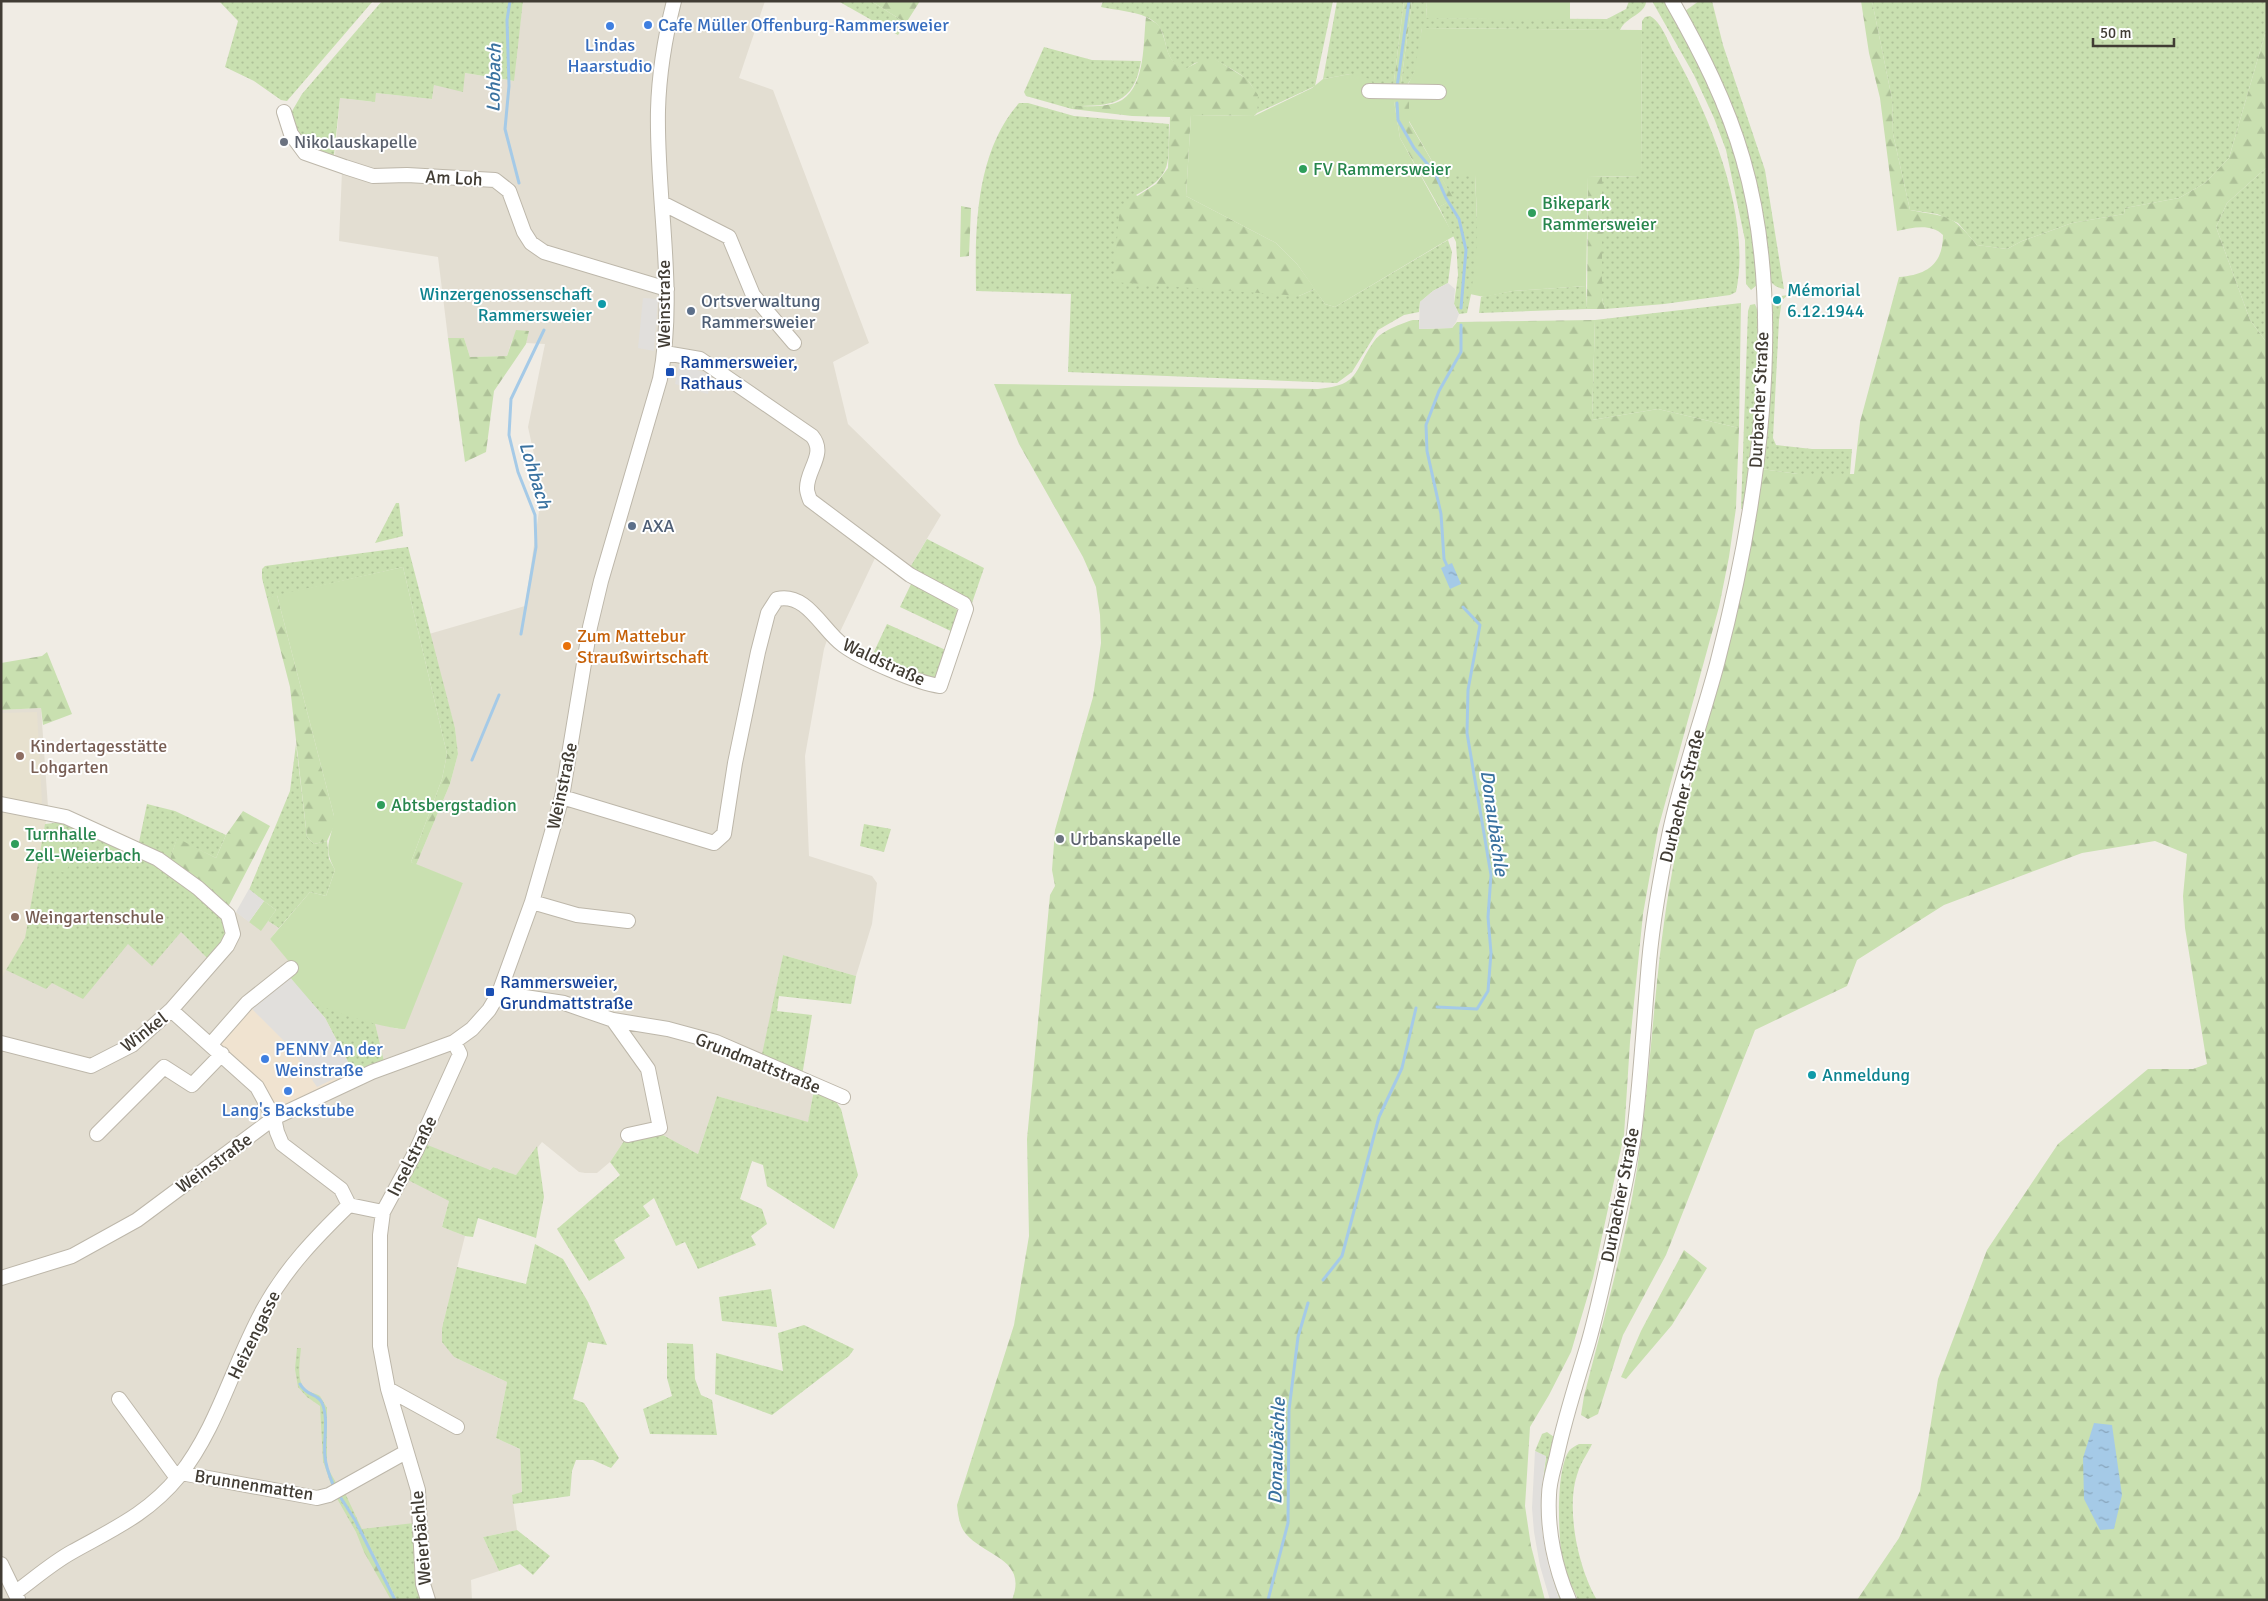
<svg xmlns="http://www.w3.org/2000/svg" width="2268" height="1601" viewBox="0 0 2268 1601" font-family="Signika,sans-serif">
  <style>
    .residential { fill: #e3ded2 }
    .commercial { fill: #f0e3d0 }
    .education { fill: #e7e1cf }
    .grass { fill: url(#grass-dots) }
    .forest { fill: url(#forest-firs) }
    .park { fill: #c9e0b0 }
    .parking { fill: #e1dfdc }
    .water { fill: url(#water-ripples) }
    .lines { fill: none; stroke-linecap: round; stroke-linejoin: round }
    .stream { stroke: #a5cae7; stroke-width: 3 }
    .minor-casing { stroke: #bdb7aa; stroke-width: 16 }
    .minor { stroke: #fff; stroke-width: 14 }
    .shop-dot { fill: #3f7fe0; stroke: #fff; stroke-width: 2 }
    .worship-dot { fill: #6b7280; stroke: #fff; stroke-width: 2 }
    .leisure-dot { fill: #2e9e5b; stroke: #fff; stroke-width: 2 }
    .culture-dot { fill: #0f9aa8; stroke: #fff; stroke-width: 2 }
    .service-dot { fill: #5c6f8a; stroke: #fff; stroke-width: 2 }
    .transit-dot { fill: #1a4fb4; stroke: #fff; stroke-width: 2 }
    .food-dot { fill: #e8710a; stroke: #fff; stroke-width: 2 }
    .education-dot { fill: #8d6e63; stroke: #fff; stroke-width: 2 }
    .labels { text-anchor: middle; stroke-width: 4; stroke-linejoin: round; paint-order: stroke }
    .shop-label { font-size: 18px; fill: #366cbe; stroke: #fff; text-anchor: start }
    .worship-label { font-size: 18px; fill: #5b616d; stroke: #fff; text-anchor: start }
    .leisure-label { font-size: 18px; fill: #27864d; stroke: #fff; text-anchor: start }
    .street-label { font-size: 18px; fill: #413c34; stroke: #fff }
    .culture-label { font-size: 18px; fill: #0d838f; stroke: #fff; text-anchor: start }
    .service-label { font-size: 18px; fill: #4e5e75; stroke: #fff; text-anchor: start }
    .transit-label { font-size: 18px; fill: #164399; stroke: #fff; text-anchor: start }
    .food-label { font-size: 18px; fill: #c56008; stroke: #fff; text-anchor: start }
    .education-label { font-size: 18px; fill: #785e54; stroke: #fff; text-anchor: start }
    .water-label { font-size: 19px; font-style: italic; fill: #3a72a0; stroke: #fff }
  </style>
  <defs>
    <pattern id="grass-dots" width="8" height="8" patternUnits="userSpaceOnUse" patternTransform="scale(1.25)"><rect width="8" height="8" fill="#c9e0b0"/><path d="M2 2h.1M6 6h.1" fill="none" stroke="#aec198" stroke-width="1.8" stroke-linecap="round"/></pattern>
    <pattern id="forest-firs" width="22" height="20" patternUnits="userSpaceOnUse" patternTransform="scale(1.25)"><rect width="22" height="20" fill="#c9e0b0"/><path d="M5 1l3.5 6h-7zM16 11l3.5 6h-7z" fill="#aec198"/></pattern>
    <pattern id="water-ripples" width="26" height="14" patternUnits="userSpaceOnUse" patternTransform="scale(1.25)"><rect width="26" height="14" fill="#a5cae7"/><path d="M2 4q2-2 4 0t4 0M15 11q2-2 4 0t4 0" fill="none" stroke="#88a5bc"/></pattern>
  </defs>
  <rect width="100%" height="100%" fill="#f0ece4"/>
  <path class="residential" d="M523,1h242l-26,77 34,12 96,253 -36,19 15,62 93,91 -32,54 -33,-13 -38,80 -10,1 -4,12 -19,107 4,100 63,20 5,7 -5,41 -16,52 -73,-21 -21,104 53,23 -7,41 -91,-27 -19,58 -35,-19 -39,6 -14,21 -13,11h-12l-6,-1 -37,-30 -26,33 -23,-8 -44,34 -7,26 23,9 -23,92 12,29 53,25 -11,56 24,11 2,44 -10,2 5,35 -34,7 16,34 -28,9 1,20h-471v-890l40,-2 7,99 -15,88 19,87 76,-38 53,-12 28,28 19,-39 8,-9 25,18 7,-9 11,7 -9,11 27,31 -81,71 44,44 20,25 104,-49 -9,-38 23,6 65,-146 -47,-18 34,-81 8,-30 -3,-26 -26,-94 96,-28 17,-115 -14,-64 17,-83 -19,-1 3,-12 -17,9 -5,16 -37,1 -6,-19h-16l-10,-81 -99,-16 3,-69 -8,-5 6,-69 34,4 2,-9 56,6 2,-14 31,-12 48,8z"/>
  <path class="commercial" d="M289,976l36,42 30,57 -75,35 -20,-25 -44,-44z"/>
  <path class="education" d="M37,712l5,90 -2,4 -39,-6v-87z
    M1,812l45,8 -21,118 -24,41z"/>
  <path class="grass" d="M219,1h154l-86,100 -6,-1 -27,-19 -29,-14 13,-46z
    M382,1h141l-9,80 -49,-8 -2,19 -29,-7 -2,14 -56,-6 -1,9 -35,-4 -6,57 -24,-5 -22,-32 14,-24z
    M838,1h33l35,22 -8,12z
    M1103,1h230l-18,85 -58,27c2,-34 -16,-38 -43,-54l-19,4 -12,8c-23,-16 -13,-33 -26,-47 -13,-13 -39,-13 -56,-17z
    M1337,1h67l-11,88 -16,-1 -27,-14 -27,5z
    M1412,1h15l-1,17 181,1 19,-10 3,-8 17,1c-1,12 -20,15 -26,28l-198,-2c-3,19 -3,53 -22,62z
    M1652,1h13c25,45 49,90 66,138 17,46 22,97 26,146l-6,5 -5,-6 -1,-44 -19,-90 -12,-32 -20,-43z
    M1699,1h13l11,44 42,125 19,119c-9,-2 -13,-5 -15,-13 -7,-66 -18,-129 -45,-190 -12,-26 -26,-50 -39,-75z
    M1872,1h395v26l-38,131 -24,25 -26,15 -54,10 -1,6 -52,9 -50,18 -15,8 -30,-4 -19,-22 -21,-9 -27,-4 -17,-76 -1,-35z
    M1650,16c11,6 18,25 23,35 37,65 79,166 63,241l-6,3 -66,9 -59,5 -3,-11v-121l39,-1 1,-155 3,-4z
    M1044,47l48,13 49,1c-7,44 -30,45 -68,45l-1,3 -46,-13 -2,-4z
    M1019,103h9l46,13 95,8c-1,39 5,51 -33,71l163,101 16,-7 10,15 10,3 113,-67 4,12 -4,31 -15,8 -13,11 -1,10 -15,3 -26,15 -26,42 -15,11 -269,-11 3,-78 -95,-3c-1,-62 -1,-138 43,-188z
    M2267,167v176l-17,-23 -34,-93 11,-24z
    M1440,175h35l3,69 -2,27 -9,42 -8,1 -5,-10 4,-29 -2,-33 -17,-35 14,-8z
    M1586,286l1,23 -108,4 2,-16 32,-6z
    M1788,295l-6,5 -3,20 -6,118 3,7 36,4h40l-2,25h-52l-37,-5 5,-30 6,-136 3,-6z
    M1741,303l-2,125 -81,-19 -66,11 3,-100z
    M1755,304c7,15 3,36 3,53 -2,51 -6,102 -13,152h-4l7,-198 2,-6z
    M396,503h3l4,33 -28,7z
    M927,539l57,29 -13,38 -62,-37z
    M408,547l47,181 3,26h-11l-44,-187 -136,31 -5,-20v-9l3,-3z
    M913,580l46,31 -4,22 -55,-26z
    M887,624l61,27 -9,25 -6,3 -61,-23z
    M296,744l11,93 7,7 13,-3 2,18 6,11 -9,26 -16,-4 -31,36 -11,-7 8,-11 -27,-20 41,-99z
    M147,804l28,7 51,24 -10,23 -39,-19 -7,20 -32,-12z
    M63,822l107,51 58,48 -3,21 -16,18 -28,-28 -29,34 -24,-22 -45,55 -31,-16 -6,6 -40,-19 19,-32 20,-114z
    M864,824l27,5 -7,23 -24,-6z
    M783,955l73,21 -5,28 -72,-8 -2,15 35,4 -10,61 -41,-17z
    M309,1000l66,23 9,38 -29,14 -30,-57z
    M814,1089l20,10 7,10 17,66 -24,54 -67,-43 -4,-21 -11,-4 -12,38 22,10 5,15 -16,12 5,9 -58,24 -13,-27 -9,4 -22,-48 -11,8 7,10 -36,24 11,18 -36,23 -32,-52 63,-54 -10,-13 14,-21 39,-6 35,19 19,-58 91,26z
    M425,1144l65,26 3,-3 23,8 21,-29 7,51 -8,41 -58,-20 -5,19 -8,-1 -23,-9 7,-26 -43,-22z
    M535,1244l28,15 25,43 19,43 -19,-3 -15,57 11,4 35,55 -8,10 -18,-8h-17l-4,11 -2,25 -57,8 -1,-9 10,-3 -2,-43 -24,-11 11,-56 -53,-25 -12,-15v-14l15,-61 69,17z
    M771,1289l6,38 -55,-6 -3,-24z
    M804,1325l50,24 -5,7 -77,59 -57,-21 1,-41 67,18 -5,-38z
    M667,1343l26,1 2,35 6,16 11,5 5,35 -67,-1 -7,-25 29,-13 -5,-18z
    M297,1348h4c-1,12 -5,32 4,41 4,4 11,4 15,7l7,12v59l11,19 -5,4 -10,-29 -3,-55 -13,-9 -9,-10 -3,-18z
    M1547,1432l7,5 -7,38 18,125h-9l3,-2c-17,-51 -21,-88 -13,-141l-11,-6 7,-17z
    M1579,1444h13c-4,9 -11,18 -14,28 -13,35 0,96 19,128h-19c-4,-11 -11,-21 -14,-32 -6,-24 -9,-97 5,-117 2,-3 6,-5 10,-7z
    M344,1491l18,38 52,-6 9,77h-26l-35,-70 -6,2 -21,-37z
    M517,1530l33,26 -17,19 -13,-11 -21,7 -16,-34z"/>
  <path class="forest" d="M871,1h49l-14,22z
    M1404,1h8l-12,89 -7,-1z
    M1861,1h11l20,98 1,35 17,76c39,8 40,2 67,35l30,4 15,-8 50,-18 52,-9 1,-6 54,-10 26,-15 24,-25 38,-131v140l-40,36 -11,24 34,93 17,23v1257h-410l42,-62 21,-47 18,-112 49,-129 71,-106 90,-75h45l14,-5 -22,-136 -2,-32 4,-42 -32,-13 -73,12 -138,52 -87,55 -10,26 -92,44 -89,225 -43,80 -25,79 -10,5 -7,-4 3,-19c19,-75 41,-151 53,-227 15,-100 17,-202 36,-302 25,-134 76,-262 88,-398l37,5h56l6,-52 39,-145c28,-2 44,-13 44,-42 -12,-12 -31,-7 -46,-4l-17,-133 -11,-45z
    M1146,17c4,3 10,5 13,9 10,18 4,31 24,44l21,-11h11l32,20 11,16 -1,18 -3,3 -63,-1 -5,81 90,47 21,21 18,25 -16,7 -186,-14 7,-75 36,-23 12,-16 2,-51 -38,-1 -60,-7 1,-3c15,0 35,2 49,-6 24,-15 21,-59 24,-83z
    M1394,101h16l-1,21 45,77 -15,8 -39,-69z
    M1588,177h14v121l3,11h-18z
    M961,206l10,2 -2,48 -9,1z
    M1413,320h6v9l33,-1 5,-6 138,-2 -3,100 66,-11 81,19 -3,80 -7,49 -10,50 -61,222 -15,85 -13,128 -6,93 -31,143 -22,74 -22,43 -19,32 -5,79 6,40 14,54h-533c16,-41 -26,-43 -46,-66 -7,-8 -8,-20 -9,-29l57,-180 15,-89 -2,-97 23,-244 5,-9 -3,-16 3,-40 38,-133 8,-54 -1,-28 -4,-28 -13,-30 -64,-113 -25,-60 324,5c44,-4 35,-19 57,-49 7,-9 27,-17 38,-20z
    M516,330l13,1 -3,13 -32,47 -8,61 -21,10 -17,-124h16l6,19 37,-1z
    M277,595l57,221v10l-7,15 -13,3 -7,-7 -17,-150 -23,-89z
    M47,652l25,62 -29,11 -2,-17 -40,2v-47l41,-7z
    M447,754h11l-8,30 -34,81 -5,-3 31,-83z
    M243,811l27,15 -42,81 -35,-32 -23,-16 7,-21 39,20 10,-23z
    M1684,1250l23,18 -35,57 -46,54 -5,-2 20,-46z
    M362,1529l31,63 4,8h-6l-27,-48 -8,-20z"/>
  <path class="park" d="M1427,1h143v19l-144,-2z
    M1422,28l220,2 -1,146 -53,1 -2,109 -73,5 -29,6 -14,-3c10,-40 7,-78 5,-119h-35l-31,-54v-20h-15l6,37 54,98 -119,71 -10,-3 -28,-40 -21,-21 -90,-47 5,-81 63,1 58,-28 11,-9 27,-5 12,2 7,3 8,9 30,-1 7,-15z
    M403,567l44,187 -5,25 -31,83 52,21 -58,146c-19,0 -81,-19 -96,-29 -8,-6 -14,-16 -20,-24l7,-6 -26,-31 40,-47 16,4 9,-26c-14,-26 -2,-30 -1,-54l-57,-221z
    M50,828l24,4 -7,41 -24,-4z
    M264,901l12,9 -15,21 -12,-9z"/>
  <path class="parking" d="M1448,283l7,6 -1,15 5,10 -3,8 -4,6 -33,1 1,-27 13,-11z
    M643,298l15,1 -4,52 -16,-3z
    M679,364l33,11 -4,19 -33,-10z
    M249,889l15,12 -15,21 -13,-10z
    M289,976l36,42 27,52 -35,17 -27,-40 -38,-38z
    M1535,1451l11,5 -5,36 1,40 6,33 11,34 -3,1h-6l-10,-34 -6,-34 -2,-24z"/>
  <path class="water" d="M1452,563l9,21 -11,5 -9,-21z
    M2094,1423l18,2 10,70 -8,34 -14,1 -16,-31 -1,-41z"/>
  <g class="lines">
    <path class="stream" d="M510,1l-3,19 2,66 -4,43 14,54
      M1397,87l12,-86
      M1397,103l1,17 16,28 21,25 11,25 13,21 7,31 -5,58
      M1448,568l-4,-9 -3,-45 -14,-63 -1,-26 13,-34 22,-39v-27
      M521,634l15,-87 -1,-32 -17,-43 -9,-37 2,-36 33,-69
      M472,760l27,-65
      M1437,1007l40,2 11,-18 3,-38 -3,-36 3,-42 -24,-142 1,-43 12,-65 -17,-18
      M1323,1280l19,-24 37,-139 23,-49 14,-60
      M300,1384c7,13 18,9 22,19 7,16 1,37 3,54 1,11 5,20 9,30
      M339,1495l16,25 40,80
      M1268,1600l20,-77 1,-113 9,-73 10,-34"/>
    <g class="minor-casing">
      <path id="minor" d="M1369,91l70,1
        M284,112l7,22 14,19 40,14 28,9 34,-1 88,5 14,11 15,41 7,11 13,9 123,37
        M662,203l67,34 24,58 41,48
        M562,797l152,46 10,-9 11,-71 23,-111 10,-39 9,-14c30,-7 45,31 66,46 19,14 74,38 97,41l26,-77 -2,-5 -54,-29 -100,-75c-1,-3 -3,-8 -3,-11 -1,-19 20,-35 5,-53l-112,-77 -35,-6
        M1,804l65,13 92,42 40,29 30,27 5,19 -6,12 -56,64
        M532,902l45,13 51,6
        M499,993l65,10 49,17 35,49 12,59 -32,7
        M613,1020l55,9 48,13 127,55
        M1,1043l90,23 41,-21 39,-35 86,77 17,31 3,14 5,12 59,45 8,16 34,7
        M211,1044l36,-41 44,-35
        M97,1134l67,-67 28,18 30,-31
        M1,1278l71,-22 65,-36 137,-102 98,-46 82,-30 18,-13 17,-19 10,-17 33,-91 30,-105 28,-170 11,-46 59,-202c17,-89 -4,-179 -2,-269 1,-37 7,-73 16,-109
        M388,1389l69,38
        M119,1399l58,79
        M181,1473l136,25 12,-3 77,-43
        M1,1564l17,35
        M16,1592c18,-13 36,-29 56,-40 41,-23 76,-38 107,-76 39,-49 54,-112 84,-166 22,-41 53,-73 86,-105
        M428,1600l-5,-16 -5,-94 -30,-101 -8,-43v-111l3,-23 33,-61 44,-97 -6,-12
        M1569,1600c-14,-32 -22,-70 -20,-105 0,-13 5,-27 8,-40 8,-38 20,-74 31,-111 10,-35 17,-70 25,-105 8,-35 16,-69 21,-105 7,-57 10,-115 15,-172 4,-44 12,-88 21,-131 12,-56 32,-111 47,-167 40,-153 71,-351 26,-505 -16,-56 -42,-107 -71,-158"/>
    </g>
    <use href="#minor" class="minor"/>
  </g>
  <g class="shop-dot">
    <circle cx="648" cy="25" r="5"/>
    <circle cx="610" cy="26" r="5"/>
    <circle cx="265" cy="1059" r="5"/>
    <circle cx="288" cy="1091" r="5"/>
  </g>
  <g class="worship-dot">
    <circle cx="284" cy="142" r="5"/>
    <circle cx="1060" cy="839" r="5"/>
  </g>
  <g class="leisure-dot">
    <circle cx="1303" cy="169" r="5"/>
    <circle cx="1532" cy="213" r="5"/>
    <circle cx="381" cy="805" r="5"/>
    <circle cx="15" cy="844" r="5"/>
  </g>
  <g class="culture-dot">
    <circle cx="1777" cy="300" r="5"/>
    <circle cx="602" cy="304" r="5"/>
    <circle cx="1812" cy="1075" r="5"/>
  </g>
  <g class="service-dot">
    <circle cx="691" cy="311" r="5"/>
    <circle cx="632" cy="526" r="5"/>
  </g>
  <g class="transit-dot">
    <rect x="665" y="367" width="10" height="10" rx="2.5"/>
    <rect x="485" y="987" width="10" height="10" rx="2.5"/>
  </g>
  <circle class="food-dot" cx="567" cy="646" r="5"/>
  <g class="education-dot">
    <circle cx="20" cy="756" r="5"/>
    <circle cx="15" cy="917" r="5"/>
  </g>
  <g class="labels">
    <g class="shop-label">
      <text x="658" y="31">Cafe Müller Offenburg-Rammersweier</text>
      <text x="610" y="51" text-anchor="middle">Lindas<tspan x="610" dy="21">Haarstudio</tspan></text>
      <text x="275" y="1055">PENNY An der<tspan x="275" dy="21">Weinstraße</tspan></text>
      <text x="288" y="1116" text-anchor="middle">Lang's Backstube</text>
    </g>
    <g class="worship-label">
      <text x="294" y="148">Nikolauskapelle</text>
      <text x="1070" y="845">Urbanskapelle</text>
    </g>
    <g class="leisure-label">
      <text x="1313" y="175">FV Rammersweier</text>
      <text x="1542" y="209">Bikepark<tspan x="1542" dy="21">Rammersweier</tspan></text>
      <text x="391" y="811">Abtsbergstadion</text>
      <text x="25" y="840">Turnhalle<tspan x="25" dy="21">Zell-Weierbach</tspan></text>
    </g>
    <g class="street-label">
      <text transform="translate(454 178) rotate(3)" y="6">Am Loh</text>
      <text transform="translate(664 304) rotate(-90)" y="6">Weinstraße</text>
      <text transform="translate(1759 400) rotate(-87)" y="6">Durbacher Straße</text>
      <text transform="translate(884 662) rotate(25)" y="6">Waldstraße</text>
      <text transform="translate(562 786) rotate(-78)" y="6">Weinstraße</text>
      <text transform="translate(1682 796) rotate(-76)" y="6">Durbacher Straße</text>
      <text transform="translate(144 1032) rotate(-38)" y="6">Winkel</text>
      <text transform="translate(758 1063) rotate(22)" y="6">Grundmattstraße</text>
      <text transform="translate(412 1156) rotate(-63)" y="6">Inselstraße</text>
      <text transform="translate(214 1163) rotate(-36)" y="6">Weinstraße</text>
      <text transform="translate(1620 1195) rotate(-79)" y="6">Durbacher Straße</text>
      <text transform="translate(254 1335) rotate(-64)" y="6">Heizengasse</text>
      <text transform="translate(254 1485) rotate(9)" y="6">Brunnenmatten</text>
      <text transform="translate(421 1538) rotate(-95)" y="6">Weierbächle</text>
    </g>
    <g class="culture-label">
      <text x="1787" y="296">Mémorial<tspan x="1787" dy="21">6.12.1944</tspan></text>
      <text x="592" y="300" text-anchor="end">Winzergenossenschaft<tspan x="592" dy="21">Rammersweier</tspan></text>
      <text x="1822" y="1081">Anmeldung</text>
    </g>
    <g class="service-label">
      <text x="701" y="307">Ortsverwaltung<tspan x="701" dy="21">Rammersweier</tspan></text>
      <text x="642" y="532">AXA</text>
    </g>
    <g class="transit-label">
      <text x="680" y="368">Rammersweier,<tspan x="680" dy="21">Rathaus</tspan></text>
      <text x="500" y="988">Rammersweier,<tspan x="500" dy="21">Grundmattstraße</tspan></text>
    </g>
    <g class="food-label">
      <text x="577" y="642">Zum Mattebur<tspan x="577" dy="21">Straußwirtschaft</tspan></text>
    </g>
    <g class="education-label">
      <text x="30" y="752">Kindertagesstätte<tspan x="30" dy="21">Lohgarten</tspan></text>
      <text x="25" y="923">Weingartenschule</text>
    </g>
    <g class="water-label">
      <text transform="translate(493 78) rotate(-89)" y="7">Lohbach</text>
      <text transform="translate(536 475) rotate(73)" y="7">Lohbach</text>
      <text transform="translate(1495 823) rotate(82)" y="7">Donaubächle</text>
      <text transform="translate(1276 1451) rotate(-88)" y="7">Donaubächle</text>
    </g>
  </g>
  <rect width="2268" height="1601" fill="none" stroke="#413c34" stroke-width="5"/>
  <path d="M2093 38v8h81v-8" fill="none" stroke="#413c34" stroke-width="2.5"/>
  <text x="2100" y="38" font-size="15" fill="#413c34" stroke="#ffffff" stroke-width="4" paint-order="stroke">50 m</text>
</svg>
